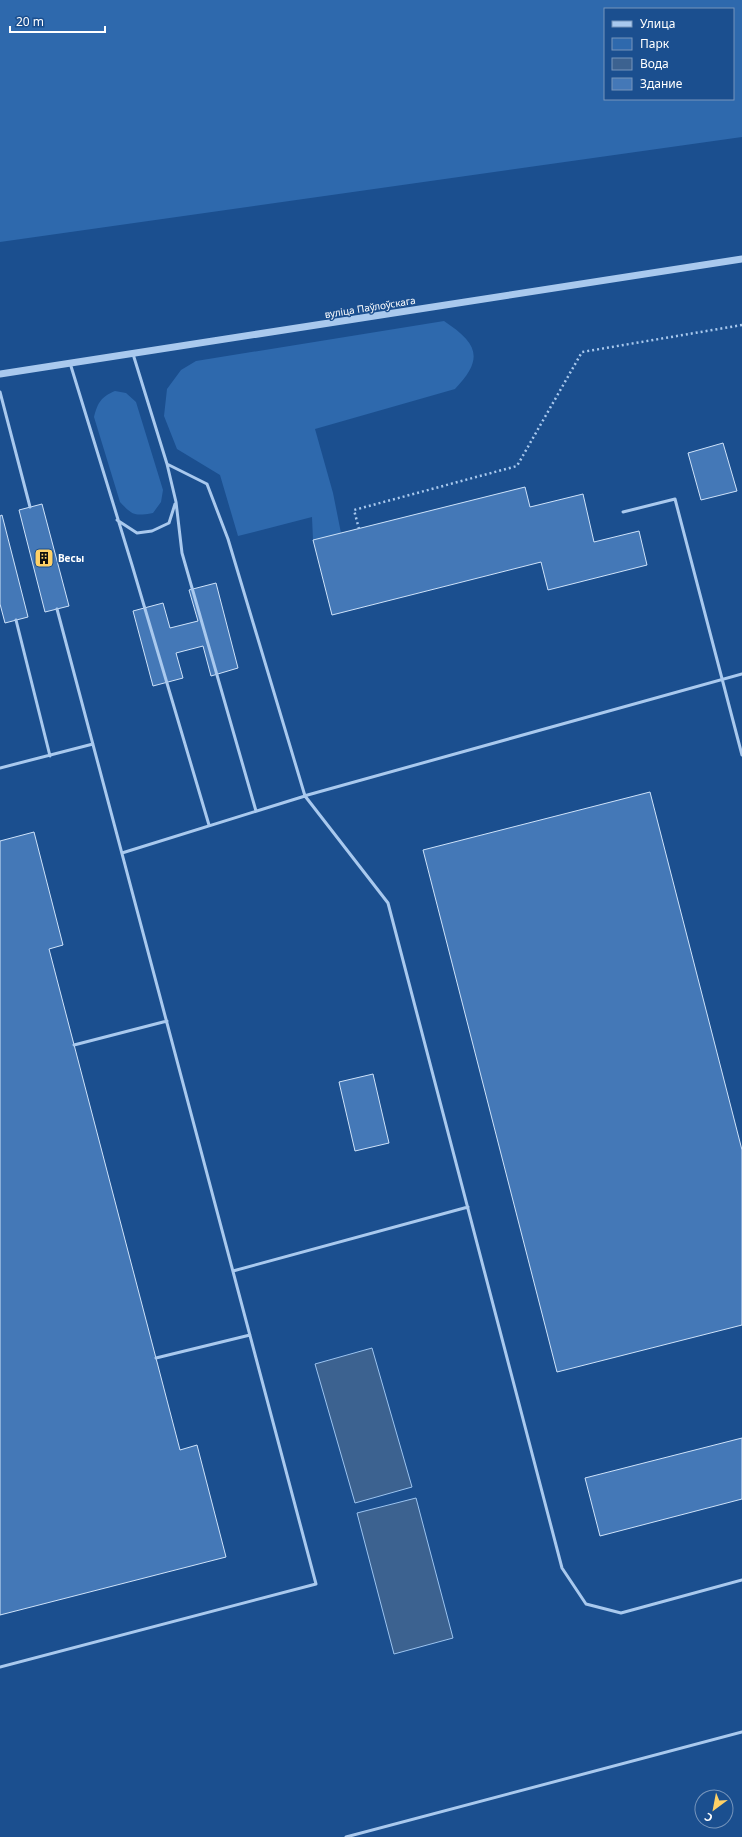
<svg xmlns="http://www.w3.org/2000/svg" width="742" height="1837" viewBox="0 0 742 1837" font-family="'Noto Sans',sans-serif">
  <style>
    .green { fill: #2e69ad; fill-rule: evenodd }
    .water { fill: #3c6290; stroke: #9cc4f0 }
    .building { fill: #4478b7; stroke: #cfe3fa }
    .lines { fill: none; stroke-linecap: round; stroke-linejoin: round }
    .path { stroke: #a9c9ee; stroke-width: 2.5; stroke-dasharray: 2 3; stroke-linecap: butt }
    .service { stroke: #a9c9ee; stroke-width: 3 }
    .tertiary { stroke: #a9c9ee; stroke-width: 7 }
    .labels { text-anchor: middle; stroke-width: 3; stroke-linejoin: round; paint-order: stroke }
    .street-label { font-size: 10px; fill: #fff; stroke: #1b4f8f }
    .poi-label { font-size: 10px; font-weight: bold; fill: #fff; stroke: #1b4f8f; text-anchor: start }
  </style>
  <rect width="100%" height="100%" fill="#1b4f8f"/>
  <path class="green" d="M0,0h742v137l-742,105zM605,9h128v90h-128z
    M444,321c33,22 41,37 11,68l-140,40 18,64 8,40 -28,7 -1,-23 -74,19 -18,-61 -43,-26 -13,-33 3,-27 14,-19 15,-9z
    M115,391l11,2 10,9 27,88 -2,12 -8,11c-18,3 -20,3 -33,-11l-26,-85c4,-15 7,-20 21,-26z"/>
  <path class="water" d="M372,1348l40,139 -57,16 -40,-139z
    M416,1498l37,140 -59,16 -37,-141z"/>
  <path class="building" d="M723,443l14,48 -36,9 -13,-47z
    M525,487l5,20 53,-13 11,48 45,-11 8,34 -99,25 -7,-28 -209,53 -19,-75z
    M42,504l27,102 -24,6 -26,-102z
    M2,515l26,102 -23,6 -5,-19v-88z
    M216,583l22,85 -27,8 -8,-30 -27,7 7,25 -30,8 -20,-75 30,-8 7,25 28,-7 -9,-31z
    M650,792l92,358v175l-185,47 -134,-522z
    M34,832l29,113 -14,4 131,501 17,-5 29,112 -226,58v-774z
    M373,1074l16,69 -34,8 -16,-69z
    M742,1438v61l-142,37 -15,-58z"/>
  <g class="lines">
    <path class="path" d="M359,529l-5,-19 163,-44 65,-114 160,-27"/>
    <path class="service" d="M133,354l34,110 40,20 21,55 77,257
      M70,363l62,202 77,260
      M0,392l30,115
      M167,464l9,38 6,51 74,258
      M623,512l52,-13 67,256
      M117,520l20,13 15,-2 17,-8 6,-19
      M16,620l34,136
      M0,768l93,-24
      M304,796l438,-122
      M122,853l183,-57 83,107 174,665 24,36 35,9 121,-33
      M74,1045l93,-24
      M233,1271l235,-64
      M156,1358l94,-23
      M0,1667l316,-83 -259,-975
      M346,1837l396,-105"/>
    <path class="tertiary" d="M0,374l742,-115"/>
  </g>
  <defs>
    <g id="building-square" transform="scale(1)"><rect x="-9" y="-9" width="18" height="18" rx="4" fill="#ffd166" stroke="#1b4f8f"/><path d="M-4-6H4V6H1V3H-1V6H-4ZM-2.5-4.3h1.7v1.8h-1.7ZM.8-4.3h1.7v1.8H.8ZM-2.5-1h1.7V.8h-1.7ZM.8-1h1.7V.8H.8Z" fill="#111"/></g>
  </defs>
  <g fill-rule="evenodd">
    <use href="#building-square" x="44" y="558"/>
  </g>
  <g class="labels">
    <g class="street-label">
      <text transform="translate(370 307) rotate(-9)" y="4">вуліца Паўлоўскага</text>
    </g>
    <g class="poi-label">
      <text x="58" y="562">Весы</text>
    </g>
  </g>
  <rect x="604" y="8" width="130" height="92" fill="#1b4f8f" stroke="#7695bc"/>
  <rect x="612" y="21" width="20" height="6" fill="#a9c9ee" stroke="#7695bc"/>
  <text x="640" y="28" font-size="12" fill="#ffffff">Улица</text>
  <rect x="612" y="38" width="20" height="12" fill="#2e69ad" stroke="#7695bc"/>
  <text x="640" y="48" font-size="12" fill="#ffffff">Парк</text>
  <rect x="612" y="58" width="20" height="12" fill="#3c6290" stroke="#7695bc"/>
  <text x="640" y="68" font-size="12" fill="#ffffff">Вода</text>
  <rect x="612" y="78" width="20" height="12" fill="#4478b7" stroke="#7695bc"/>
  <text x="640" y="88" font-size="12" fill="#ffffff">Здание</text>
  <g transform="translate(714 1809) rotate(212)"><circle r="19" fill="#1b4f8f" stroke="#7695bc"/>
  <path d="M0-3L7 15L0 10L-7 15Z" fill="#ffd166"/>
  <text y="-6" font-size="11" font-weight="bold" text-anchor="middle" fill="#ffffff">С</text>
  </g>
  <path d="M10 26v6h95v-6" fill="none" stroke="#ffffff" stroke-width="2"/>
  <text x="16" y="26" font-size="12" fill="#ffffff" stroke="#1b4f8f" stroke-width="3" paint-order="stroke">20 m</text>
</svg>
